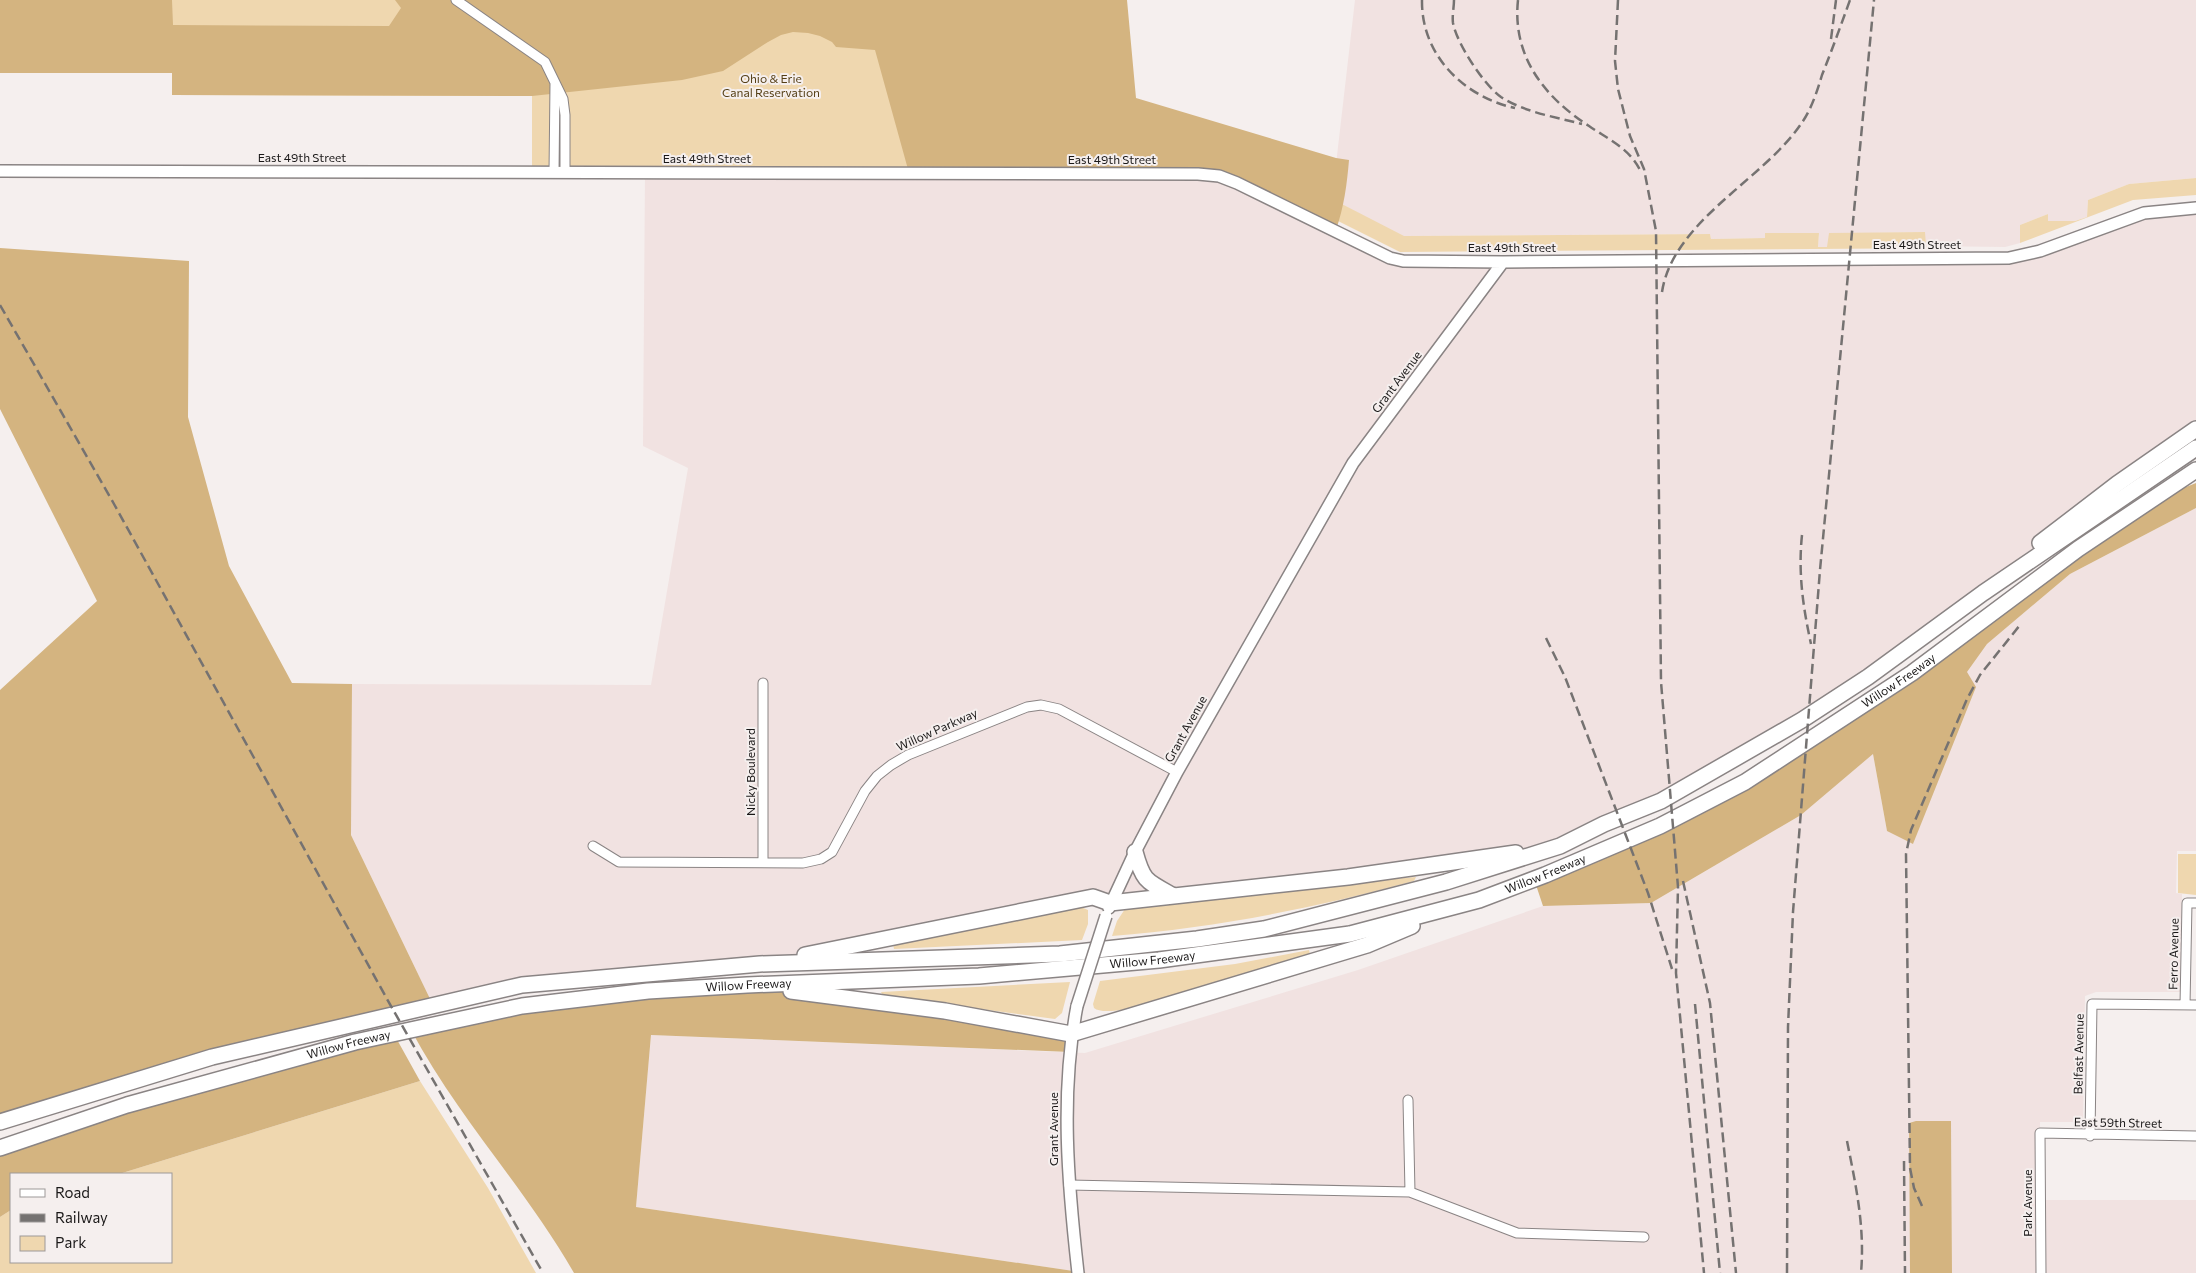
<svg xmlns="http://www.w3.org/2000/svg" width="2196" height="1273" viewBox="0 0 2196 1273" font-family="Commissioner,sans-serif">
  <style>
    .built { fill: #f1e2e1 }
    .green { fill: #efd7af }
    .forest { fill: #d4b480 }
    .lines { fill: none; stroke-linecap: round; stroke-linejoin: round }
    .street-casing { stroke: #8a8484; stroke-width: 11 }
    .secondary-casing { stroke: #8a8484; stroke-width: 14 }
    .highway-casing { stroke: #8a8484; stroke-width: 18 }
    .street { stroke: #fff; stroke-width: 9 }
    .secondary { stroke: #fff; stroke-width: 11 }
    .highway { stroke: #fff; stroke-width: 15 }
    .rail { stroke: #757271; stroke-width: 2.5; stroke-dasharray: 10 5; stroke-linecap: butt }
    .secondary-bridge-casing { stroke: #8a8484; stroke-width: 14; stroke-linecap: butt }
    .secondary-bridge { stroke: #fff; stroke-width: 11 }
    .labels { text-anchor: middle; stroke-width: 4; stroke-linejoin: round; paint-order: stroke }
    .park-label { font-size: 12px; fill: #553f16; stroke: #f5efee }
    .street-label { font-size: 12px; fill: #1a1818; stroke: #f5efee }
  </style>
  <rect width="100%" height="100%" fill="#f5efee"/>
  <path class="built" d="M1355,0h841v178l-67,6 -41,16 -1,17 -12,4h-27v-7l-28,11v18l-15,4 -80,-1v-14l-55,1 -1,13 -42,1h-9l1,-14h-54v5l-54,1 -1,-5 -309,2 -69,-37z
    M645,172l574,4 171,82h619l135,-45 52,-5v221l-178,130 -35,34 -191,133 -232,120 -467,51 -333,67 -238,21 -89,20 -82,-170 1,-151 299,1 37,-217 -45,-22z
    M2196,508v343h-19l-1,42 6,1 -2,98h-84l-11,4 -2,126h-43v78h156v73h-244l-1,-152 -42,1 1,151h-823l-451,-66 15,-172 434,18 273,-83 185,-64 108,-3 150,-88 72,-61 14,77 26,13 31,-81 23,-91 20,-28 83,-70z"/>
  <path class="green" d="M172,0h833l9,123 322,78 68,35 306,-2 1,5 54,-1v-5h54l-1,14h9l2,-14 96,-1 1,14 26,2 -552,4 -66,-33 -115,-46 -687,-1v-76l-360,-1z
    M2196,178v17l-63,5 -113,43v-18l28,-11v7h27l12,-4 1,-17 41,-16z
    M2178,854h18v41l-18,-2z
    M1416,877l-2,4c-99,27 -199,47 -302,55l5,-15 10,-15 151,-17z
    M1081,907l7,3v14l-6,16 -188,9 -1,-5z
    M1309,950l1,4 -167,52c-11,2 -41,9 -49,2l-1,-4 7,-23 135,-17z
    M1070,982l-8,31 -7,6 -172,-23 -2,-4z
    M420,1081l68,107 48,85h-536v-56l11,-7v52h160v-88h-52z"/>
  <path class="forest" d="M0,0h172l1,25 216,1 12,-18 -6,-8h732l9,98 200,60 13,2c-2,24 -5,47 -13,70l-117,-54 -310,-3 -34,-123 -39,-3 -4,-5 -12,-6 -12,-3 -15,-1 -12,3 -13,7 -45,29 -41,9 -150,16 -360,-1v-22h-172z
    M0,248l189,13 -1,156 41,149 63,117 60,1 -1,151 82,170 -76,17 -357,100v-432l97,-89 -97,-192z
    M2196,483v25l-126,66 -83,70 -20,28 9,15 -63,157 -26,-13 -14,-77 -72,61 -150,88 -108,3 -9,-27 211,-97 401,-279z
    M747,985l324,49 -1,18 -419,-17 -15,172 451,66h-513c-49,-85 -117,-157 -163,-243l111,-24z
    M395,1036l25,45 -301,93h-108v36l-11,7v-69z
    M1916,1121h35l1,152h-42l-1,-150z"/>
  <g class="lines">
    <g class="street-casing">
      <path id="street" d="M456,0l89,62 18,37 2,16v57
        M554,172l1,-88
        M763,683v178
        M593,846l26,16 184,1 18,-4 11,-7 33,-61 12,-15 14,-11 17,-10 119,-48 14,-2 18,4 118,63
        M2185,1005l2,-102h9
        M1408,1100l2,92 107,41 127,4
        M2090,1136l2,-132 104,1
        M1069,1185l341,7
        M2041,1273l-1,-140 156,3"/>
    </g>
    <g class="secondary-casing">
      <path id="secondary" d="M0,171l1198,3 21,2 18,7 153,75 13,3 100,1 506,-4 31,-7 104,-38 52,-5
        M1109,908l26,-56 42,-80 176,-309 150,-201
        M1077,1006c-17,88 -9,178 1,267"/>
    </g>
    <g class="highway-casing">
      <g id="highway">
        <path d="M2040,543l77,-59 79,-55"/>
        <path d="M1135,852c8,29 11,29 37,43"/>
        <path d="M805,955l288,-58 17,6 238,-26 168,-24"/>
        <path d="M791,991l154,20 126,23 296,-89 45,-19"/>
        <path d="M0,1122l212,-65 310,-72 238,-21 300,-10 137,-15 67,-10 182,-47 114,-36 44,-22 57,-23 141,-81 66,-43 115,-84 213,-145"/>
        <path id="s1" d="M0,1148l127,-43 228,-63 167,-36 126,-15 99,-6 232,-9 180,-16 191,-26 129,-34 66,-25 115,-49 85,-44 167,-109 166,-124 118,-79"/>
      </g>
    </g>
    <use href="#street" class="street"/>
    <use href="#secondary" class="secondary"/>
    <use href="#highway" class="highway"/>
    <path class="rail" d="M1422,0c-1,55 42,97 93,108
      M1454,0c0,7 -2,16 -1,23 4,21 31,62 48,74 23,15 54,20 81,27
      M1518,0c-6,56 26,97 71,126 19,13 40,22 51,44
      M1618,0l-3,61 3,28 12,47 14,33 12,62 5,451 17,205 -2,86 28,300
      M1831,39l5,-39
      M1662,292c11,-71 101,-112 139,-168 10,-14 16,-32 21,-49 10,-25 19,-50 28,-75
      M0,305l114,199 273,495 156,274
      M1802,535c-4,38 1,72 9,109
      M1546,638l19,39 83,216 24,76
      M1683,881l27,122 26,270
      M1695,1004l25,269
      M1847,1141c9,45 18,86 14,132
      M1904,1161l1,112
      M1922,1206l-8,-18 -4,-20 -4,-314 5,-24 56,-131 13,-24 40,-50
      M1787,1273l1,-246 5,-115 27,-342 54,-570"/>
    <g class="secondary-bridge-casing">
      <path id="secondary-bridge" d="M1077,1006l29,-90"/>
    </g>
    <use href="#secondary-bridge" class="secondary-bridge"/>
  </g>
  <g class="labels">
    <g class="park-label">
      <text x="771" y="83">Ohio &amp; Erie<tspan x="771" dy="14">Canal Reservation</tspan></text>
    </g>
    <g class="street-label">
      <text x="302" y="162">East 49th Street</text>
      <text x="707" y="163">East 49th Street</text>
      <text x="1112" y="164">East 49th Street</text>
      <text x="1917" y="249">East 49th Street</text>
      <text x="1512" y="252">East 49th Street</text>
      <text transform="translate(1397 382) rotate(-53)" y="4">Grant Avenue</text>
      <text dy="4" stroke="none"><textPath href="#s1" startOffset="1982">Willow Freeway</textPath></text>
      <text transform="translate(1186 729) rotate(-61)" y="4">Grant Avenue</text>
      <text transform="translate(937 730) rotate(-24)" y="4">Willow Parkway</text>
      <text transform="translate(751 772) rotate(-90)" y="4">Nicky Boulevard</text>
      <text dy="4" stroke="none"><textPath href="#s1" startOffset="1578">Willow Freeway</textPath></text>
      <text transform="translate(2174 954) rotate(-89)" y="4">Ferro Avenue</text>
      <text dy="4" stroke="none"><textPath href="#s1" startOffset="1174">Willow Freeway</textPath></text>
      <text dy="4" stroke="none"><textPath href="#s1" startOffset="769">Willow Freeway</textPath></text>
      <text dy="4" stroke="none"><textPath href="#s1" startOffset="364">Willow Freeway</textPath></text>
      <text transform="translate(2079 1054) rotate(-89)" y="4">Belfast Avenue</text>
      <text transform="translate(2118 1123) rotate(1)" y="4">East 59th Street</text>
      <text transform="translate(1054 1129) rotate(-90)" y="4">Grant Avenue</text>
      <text transform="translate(2028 1203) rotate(-90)" y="4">Park Avenue</text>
    </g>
  </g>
  <rect x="10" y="1173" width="162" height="90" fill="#f5efee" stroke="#9d9998"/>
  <rect x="20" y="1189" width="25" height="8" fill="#ffffff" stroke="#9d9998"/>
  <text x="55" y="1198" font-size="15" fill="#1a1818">Road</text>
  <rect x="20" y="1214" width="25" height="8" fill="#757271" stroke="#9d9998"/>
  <text x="55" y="1223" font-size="15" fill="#1a1818">Railway</text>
  <rect x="20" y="1236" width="25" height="15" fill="#efd7af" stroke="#9d9998"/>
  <text x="55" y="1248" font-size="15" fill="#1a1818">Park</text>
</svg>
